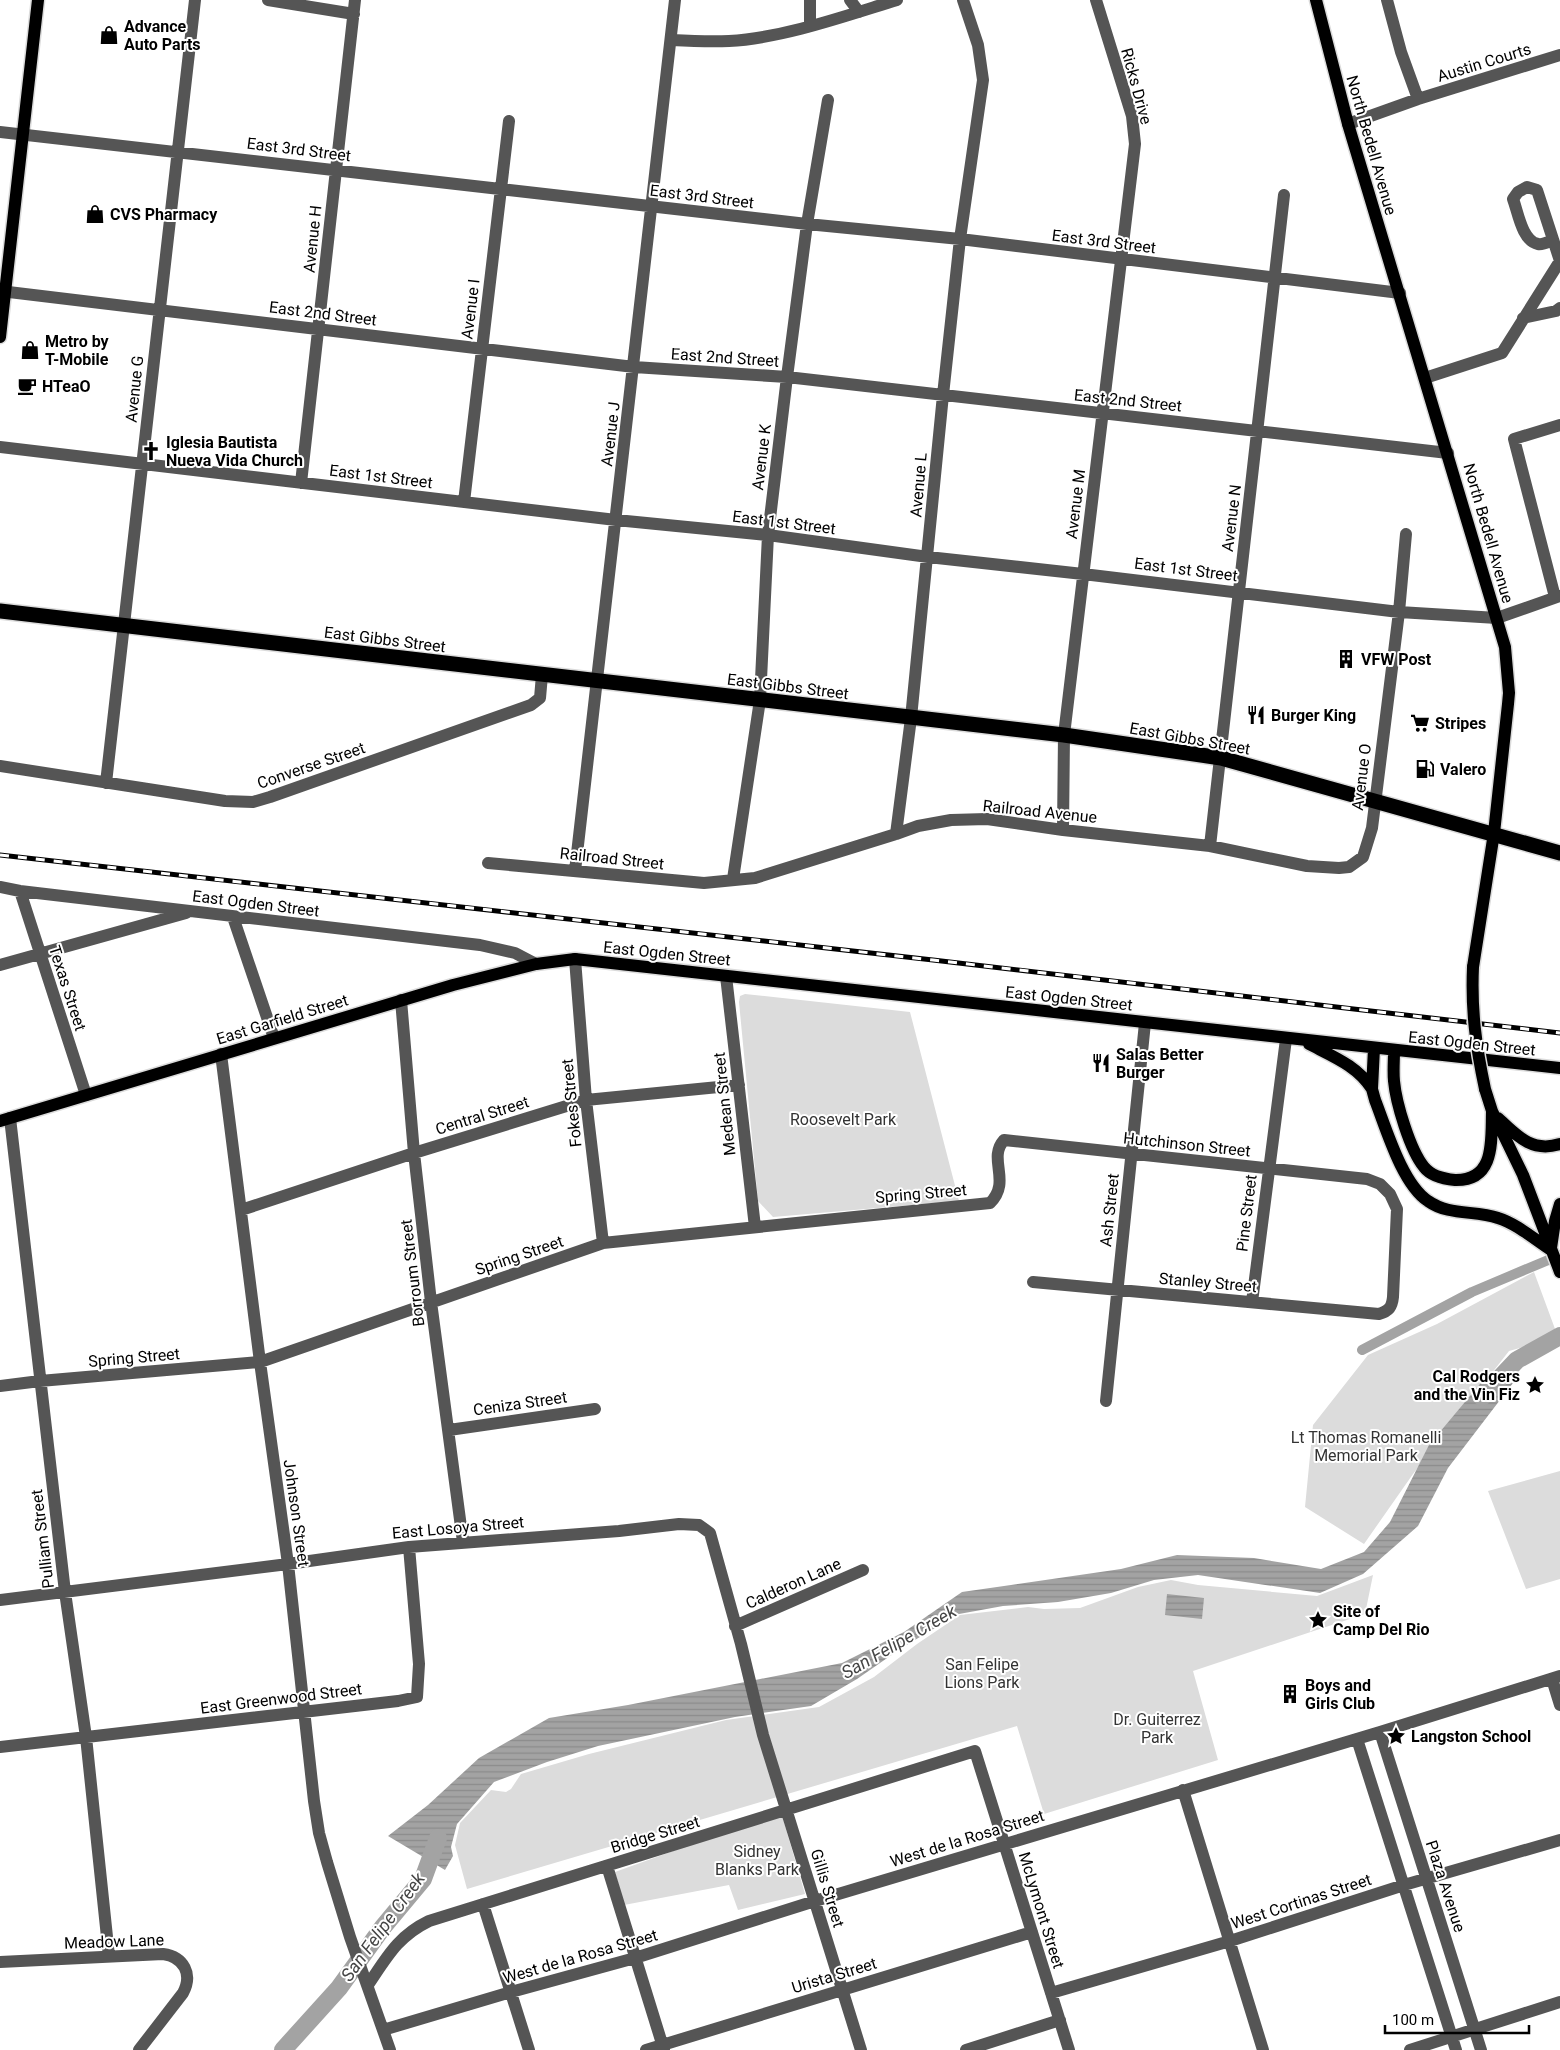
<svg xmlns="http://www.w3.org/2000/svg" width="1560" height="2050" viewBox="0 0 1560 2050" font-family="Roboto,sans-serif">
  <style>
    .green { fill: #dcdcdc }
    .water { fill: url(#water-rules) }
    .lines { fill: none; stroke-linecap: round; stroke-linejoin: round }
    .canal { stroke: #a3a3a3; stroke-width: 10 }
    .river { stroke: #a3a3a3; stroke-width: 18 }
    .major-casing { stroke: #dbdbdb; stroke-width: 15 }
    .highway-casing { stroke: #dbdbdb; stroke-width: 18 }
    .minor { stroke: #555; stroke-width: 12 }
    .major { stroke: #000; stroke-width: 12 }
    .highway { stroke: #000; stroke-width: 15 }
    .rail-casing { stroke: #000; stroke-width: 5 }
    .rail { stroke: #fff; stroke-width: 3; stroke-dasharray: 9; stroke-linecap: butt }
    .major-bridge-casing { stroke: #dbdbdb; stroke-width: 15; stroke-linecap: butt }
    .major-bridge { stroke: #000; stroke-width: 12 }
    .labels { text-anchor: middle; stroke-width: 4; stroke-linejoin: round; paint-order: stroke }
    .poi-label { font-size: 16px; font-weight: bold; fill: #000; stroke: #fff; text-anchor: start }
    .street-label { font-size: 16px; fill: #000; stroke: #fff }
    .park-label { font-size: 16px; fill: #333; stroke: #fff }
    .water-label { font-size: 18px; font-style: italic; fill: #444; stroke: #fff }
  </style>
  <defs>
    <pattern id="water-rules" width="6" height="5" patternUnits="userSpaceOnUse" patternTransform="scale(1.25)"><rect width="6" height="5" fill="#a3a3a3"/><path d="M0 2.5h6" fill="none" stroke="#8b8b8b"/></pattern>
  </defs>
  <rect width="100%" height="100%" fill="#fff"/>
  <path class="green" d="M745,994l165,18 49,189 -186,16 -15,-16 -19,-199 1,-6z
    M1534,1272l24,65 -49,14 -96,123 -49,70 -59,-37 8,-82 55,-70 69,-31z
    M1560,1471v108l-34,10 -38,-98z
    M1373,1575l-8,39 -172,57 25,89 -174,54 -27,-88 -550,163 -12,-44 5,-22 31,-33 15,2 5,-3 10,-15 68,-20 137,-34 93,-13 55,-30 43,-33 43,-29 68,-8 16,2 36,-1 58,-21 33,-7 27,5 119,11z
    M781,1812l24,82 -67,16 -9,-25 -105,20 -9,-33z"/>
  <path class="water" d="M1485,1378l28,5 -65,85 -30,58 -55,48 -43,19 -122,-18 -44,5 -43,13 -53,9 -55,4 -44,8 -56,33 -46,32 -46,27 -76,11 -137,29 -51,16 -53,20 -37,42 -6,23 2,9 -8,14 -57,-34 40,-31 51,-47 70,-40 79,-13 214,-42 62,-31 58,-40 159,-23 56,-14 77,3 67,11 43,-17 26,-30 39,-77z
    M1167,1594l37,4 -2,21 -37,-4z"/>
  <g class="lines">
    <path class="canal" d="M1362,1350l110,-58 88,-37"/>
    <path class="river" d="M1482,1397l35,-37 43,-24
      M283,2050l56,-62 44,-61 40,-48 15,-41"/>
    <g class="major-casing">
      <path id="major" d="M1316,0l32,124 157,523 4,46 -1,11 -14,129 -21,134
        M0,337l38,-337
        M1309,1044c23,12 49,22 63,45
        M1374,1048l-2,41 3,11c11,28 27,84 53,101 21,15 47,9 70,17 19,6 36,21 53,32
        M1394,1051c0,10 -1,20 0,30 2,22 16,69 30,86 7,9 20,12 31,13 41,1 36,-40 37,-69
        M1485,1089l7,22 31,64 37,97
        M1498,1118c19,18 34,35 62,26
        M0,1121l453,-136 83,-21 39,-5 985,109
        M1551,1248l4,-27 5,-17"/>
    </g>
    <g class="highway-casing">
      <path id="highway" d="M0,611l1064,124 157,23 339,95"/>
    </g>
    <path class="minor" d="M268,0l86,14
      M810,0v25
      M850,0l9,12
      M1387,0l14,52 17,47
      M671,40c19,1 39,2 58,1 54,-3 116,-25 168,-41
      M1348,124l70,-25 142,-44
      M0,132l807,92 153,15 440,54
      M0,291l634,76 153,10 661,76
      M1523,318l33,-7 4,-3
      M1425,378l77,-25 58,-92 -23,-71 -10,-3 -9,5 -5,7c5,13 9,42 25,45 5,1 10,-2 15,-4
      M0,447l616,73 152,15 160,22 155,17 316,38 98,6 63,-22
      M301,483l54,-483
      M464,502l45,-381
      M1555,597l-41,-158 46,-14
      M0,766l225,35 28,1 17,-5 261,-92 9,-7 2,-23
      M106,783l89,-783
      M1063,830l1,-95 71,-591 -3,-28 -36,-116
      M896,834l15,-116 32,-323 17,-156 23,-159 -5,-35 -15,-45
      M1210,846l74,-651
      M488,863l216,20 51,-5 141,-44 22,-8 33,-6 36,-1 76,11 147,16 97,20 32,2 10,-1 14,-10 9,-29 27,-216 7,-78
      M575,871l100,-871
      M733,879l27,-179 8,-165 19,-158 20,-153 21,-124
      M0,887l20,4 460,54 35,8 21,11
      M20,891l66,204
      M233,917l41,121
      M575,959l11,141 17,143
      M0,965l186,-52
      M726,976l29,251
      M401,1000l13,153 17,149 32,240
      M221,1054l39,308 28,202 26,237 5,32 8,29 23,75 40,113
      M10,1118l55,474 21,145 23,219
      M241,1210l173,-57 172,-53 153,-15
      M1252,1302l34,-263
      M0,1386l40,-5 220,-19 343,-119 387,-40c22,-22 -3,-44 14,-63l363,39 13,5 10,10 7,15 -4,88c-1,10 -4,14 -14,17l-346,-32
      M1106,1401l39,-378
      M449,1430l146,-21
      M0,1600l288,-36 121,-17 210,-16 60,-7 20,1 11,8 31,111 22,91 98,315
      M735,1626l128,-56
      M1552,1679l8,26
      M1380,1732l101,318
      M1357,1739l99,311
      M0,1747l398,-46 19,-4 2,-33 -10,-117
      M1183,1790l80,260
      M607,1866l57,184
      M483,1904l46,146
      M0,1962l163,-8c21,3 30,20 20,39l-44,57
      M368,1985c19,-28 30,-49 61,-64l546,-170 94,299
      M1051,1993l179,-52 174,-56 156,-45
      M383,2030l128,-38 124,-34 180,-57 565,-169 180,-56
      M646,2050l386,-118
      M966,2050l94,-30
      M1410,2050l150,-48"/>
    <use href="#major" class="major"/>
    <use href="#highway" class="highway"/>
    <g class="rail-casing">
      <path id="rail" d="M0,855l933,105 627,73"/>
    </g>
    <use href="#rail" class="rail"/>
    <g class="major-bridge-casing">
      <path id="major-bridge" d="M1473,967c-2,43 3,80 12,122"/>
    </g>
    <use href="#major-bridge" class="major-bridge"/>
  </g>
  <defs>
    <g id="shop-bare" transform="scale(1.5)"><path d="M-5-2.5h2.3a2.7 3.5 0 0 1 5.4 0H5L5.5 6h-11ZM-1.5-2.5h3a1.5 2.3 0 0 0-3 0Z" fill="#000" stroke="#fff" stroke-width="2.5" paint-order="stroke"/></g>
    <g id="cafe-bare" transform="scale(1.5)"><path d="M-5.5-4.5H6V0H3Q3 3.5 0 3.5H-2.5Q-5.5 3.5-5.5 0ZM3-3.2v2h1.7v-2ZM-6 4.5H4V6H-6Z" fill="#000" stroke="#fff" stroke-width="2.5" paint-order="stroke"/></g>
    <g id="church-bare" transform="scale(1.5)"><path d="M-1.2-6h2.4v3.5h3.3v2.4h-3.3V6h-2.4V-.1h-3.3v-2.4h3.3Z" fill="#000" stroke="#fff" stroke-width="2.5" paint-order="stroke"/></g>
    <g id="building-bare" transform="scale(1.5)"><path d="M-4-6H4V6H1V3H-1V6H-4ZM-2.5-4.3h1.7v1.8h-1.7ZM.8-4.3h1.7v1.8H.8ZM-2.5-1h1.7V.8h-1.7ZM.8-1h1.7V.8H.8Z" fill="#000" stroke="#fff" stroke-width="2.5" paint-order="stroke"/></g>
    <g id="restaurant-bare" transform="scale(1.5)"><path d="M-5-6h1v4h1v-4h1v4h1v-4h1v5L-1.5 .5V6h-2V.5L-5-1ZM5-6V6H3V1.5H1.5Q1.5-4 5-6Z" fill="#000" stroke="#fff" stroke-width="2.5" paint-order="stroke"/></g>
    <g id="supermarket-bare" transform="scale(1.5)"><path d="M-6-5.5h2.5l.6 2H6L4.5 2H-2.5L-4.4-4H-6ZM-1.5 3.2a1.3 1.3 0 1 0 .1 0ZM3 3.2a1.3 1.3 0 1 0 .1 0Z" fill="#000" stroke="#fff" stroke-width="2.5" paint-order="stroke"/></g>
    <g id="fuel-bare" transform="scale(1.5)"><path d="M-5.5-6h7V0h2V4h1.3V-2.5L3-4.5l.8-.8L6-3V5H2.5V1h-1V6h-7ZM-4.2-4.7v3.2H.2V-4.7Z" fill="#000" stroke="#fff" stroke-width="2.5" paint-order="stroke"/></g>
    <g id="sight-bare" transform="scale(1.5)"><path d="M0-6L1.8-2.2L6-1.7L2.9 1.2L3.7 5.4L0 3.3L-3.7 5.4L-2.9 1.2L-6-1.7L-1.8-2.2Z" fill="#000" stroke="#fff" stroke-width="2.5" paint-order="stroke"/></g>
  </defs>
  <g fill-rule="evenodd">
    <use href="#shop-bare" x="109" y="35"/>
    <use href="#shop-bare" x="95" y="214"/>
    <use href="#shop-bare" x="30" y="350"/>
    <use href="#cafe-bare" x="27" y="386"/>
    <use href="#church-bare" x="151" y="451"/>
    <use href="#building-bare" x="1346" y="659"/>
    <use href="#restaurant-bare" x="1256" y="715"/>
    <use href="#supermarket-bare" x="1420" y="723"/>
    <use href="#fuel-bare" x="1425" y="769"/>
    <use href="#restaurant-bare" x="1101" y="1063"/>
    <use href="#sight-bare" x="1535" y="1385"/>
    <use href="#sight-bare" x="1318" y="1620"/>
    <use href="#building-bare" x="1290" y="1694"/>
    <use href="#sight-bare" x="1396" y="1736"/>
  </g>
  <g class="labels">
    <g class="poi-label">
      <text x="124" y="32">Advance<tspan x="124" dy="18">Auto Parts</tspan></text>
      <text x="110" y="220">CVS Pharmacy</text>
      <text x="45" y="347">Metro by<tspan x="45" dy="18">T-Mobile</tspan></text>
      <text x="42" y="392">HTeaO</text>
      <text x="166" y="448">Iglesia Bautista<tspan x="166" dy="18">Nueva Vida Church</tspan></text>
      <text x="1361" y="665">VFW Post</text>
      <text x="1271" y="721">Burger King</text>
      <text x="1435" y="729">Stripes</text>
      <text x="1440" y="775">Valero</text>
      <text x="1116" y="1060">Salas Better<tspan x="1116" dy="18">Burger</tspan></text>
      <text x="1520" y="1382" text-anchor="end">Cal Rodgers<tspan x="1520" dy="18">and the Vin Fiz</tspan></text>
      <text x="1333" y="1617">Site of<tspan x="1333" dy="18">Camp Del Rio</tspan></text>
      <text x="1305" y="1691">Boys and<tspan x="1305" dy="18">Girls Club</tspan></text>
      <text x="1411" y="1742">Langston School</text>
    </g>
    <g class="street-label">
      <text transform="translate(1484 62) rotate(-17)" y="6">Austin Courts</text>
      <text transform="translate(1137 86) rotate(75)" y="6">Ricks Drive</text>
      <text transform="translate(1372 145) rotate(74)" y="6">North Bedell Avenue</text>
      <text transform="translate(299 149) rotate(7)" y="6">East 3rd Street</text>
      <text transform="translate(702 196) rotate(7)" y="6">East 3rd Street</text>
      <text transform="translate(312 239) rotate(-84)" y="6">Avenue H</text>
      <text transform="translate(1104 241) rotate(7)" y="6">East 3rd Street</text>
      <text transform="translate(470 309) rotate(-83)" y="6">Avenue I</text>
      <text transform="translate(323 313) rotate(7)" y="6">East 2nd Street</text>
      <text transform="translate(725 357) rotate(4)" y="6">East 2nd Street</text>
      <text transform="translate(134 389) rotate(-84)" y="6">Avenue G</text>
      <text transform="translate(1128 400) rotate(6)" y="6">East 2nd Street</text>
      <text transform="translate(610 434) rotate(-83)" y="6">Avenue J</text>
      <text transform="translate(761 457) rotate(-83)" y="6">Avenue K</text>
      <text transform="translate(381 476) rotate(7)" y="6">East 1st Street</text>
      <text transform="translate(918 485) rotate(-85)" y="6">Avenue L</text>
      <text transform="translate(1075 504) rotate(-83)" y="6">Avenue M</text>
      <text transform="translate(1231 518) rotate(-83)" y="6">Avenue N</text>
      <text transform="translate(784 522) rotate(7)" y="6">East 1st Street</text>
      <text transform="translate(1489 533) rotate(74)" y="6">North Bedell Avenue</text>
      <text transform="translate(1186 569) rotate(7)" y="6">East 1st Street</text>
      <text transform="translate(385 639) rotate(7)" y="6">East Gibbs Street</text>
      <text transform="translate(788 686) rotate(7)" y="6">East Gibbs Street</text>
      <text transform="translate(1190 738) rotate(10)" y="6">East Gibbs Street</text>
      <text transform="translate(311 765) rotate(-19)" y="6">Converse Street</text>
      <text transform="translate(1361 777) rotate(-83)" y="6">Avenue O</text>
      <text transform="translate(1040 811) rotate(6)" y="6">Railroad Avenue</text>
      <text transform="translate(612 858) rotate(6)" y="6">Railroad Street</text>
      <text transform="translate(256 903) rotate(7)" y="6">East Ogden Street</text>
      <text transform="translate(667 953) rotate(6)" y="6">East Ogden Street</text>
      <text transform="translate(68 988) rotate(72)" y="6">Texas Street</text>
      <text transform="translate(1069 998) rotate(6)" y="6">East Ogden Street</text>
      <text transform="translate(282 1019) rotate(-17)" y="6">East Garfield Street</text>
      <text transform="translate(1472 1043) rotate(6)" y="6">East Ogden Street</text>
      <text transform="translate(571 1103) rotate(-96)" y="6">Fokes Street</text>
      <text transform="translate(724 1104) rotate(-96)" y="6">Medean Street</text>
      <text transform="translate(482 1115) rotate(-17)" y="6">Central Street</text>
      <text transform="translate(1187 1144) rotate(6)" y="6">Hutchinson Street</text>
      <text transform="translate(921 1193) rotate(-5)" y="6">Spring Street</text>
      <text transform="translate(1109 1210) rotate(-84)" y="6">Ash Street</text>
      <text transform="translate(1246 1213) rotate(-83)" y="6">Pine Street</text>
      <text transform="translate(519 1255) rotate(-19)" y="6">Spring Street</text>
      <text transform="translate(412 1273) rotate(-97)" y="6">Borroum Street</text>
      <text transform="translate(1208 1282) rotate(5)" y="6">Stanley Street</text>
      <text transform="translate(134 1357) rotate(-5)" y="6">Spring Street</text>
      <text transform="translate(520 1403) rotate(-8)" y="6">Ceniza Street</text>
      <text transform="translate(297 1513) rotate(82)" y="6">Johnson Street</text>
      <text transform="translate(458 1527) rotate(-5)" y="6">East Losoya Street</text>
      <text transform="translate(42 1539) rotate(-97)" y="6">Pulliam Street</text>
      <text transform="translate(793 1583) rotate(-24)" y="6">Calderon Lane</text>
      <text transform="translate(281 1698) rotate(-7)" y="6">East Greenwood Street</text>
      <text transform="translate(655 1834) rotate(-17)" y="6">Bridge Street</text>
      <text transform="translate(967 1838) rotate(-17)" y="6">West de la Rosa Street</text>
      <text transform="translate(1446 1886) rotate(72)" y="6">Plaza Avenue</text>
      <text transform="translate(828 1888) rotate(73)" y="6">Gillis Street</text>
      <text transform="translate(1301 1901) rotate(-18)" y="6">West Cortinas Street</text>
      <text transform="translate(1042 1910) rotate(73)" y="6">McLymont Street</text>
      <text transform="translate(114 1941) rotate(-2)" y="6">Meadow Lane</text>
      <text transform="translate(580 1956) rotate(-16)" y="6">West de la Rosa Street</text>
      <text transform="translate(834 1975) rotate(-17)" y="6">Urista Street</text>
    </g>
    <g class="park-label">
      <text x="843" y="1125">Roosevelt Park</text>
      <text x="1366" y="1443">Lt Thomas Romanelli<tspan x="1366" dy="18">Memorial Park</tspan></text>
      <text x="982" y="1670">San Felipe<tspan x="982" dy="18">Lions Park</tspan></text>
      <text x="1157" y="1725">Dr. Guiterrez<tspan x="1157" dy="18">Park</tspan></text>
      <text x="757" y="1857">Sidney<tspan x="757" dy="18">Blanks Park</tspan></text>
    </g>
    <g class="water-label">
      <text transform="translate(899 1642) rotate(-30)" y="6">San Felipe Creek</text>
      <text transform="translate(383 1927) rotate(-54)" y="6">San Felipe Creek</text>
    </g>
  </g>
  <path d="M1385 2025v8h144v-8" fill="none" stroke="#000000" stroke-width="2.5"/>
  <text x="1392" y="2025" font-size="15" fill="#000000" stroke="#ffffff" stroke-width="4" paint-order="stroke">100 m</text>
</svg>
